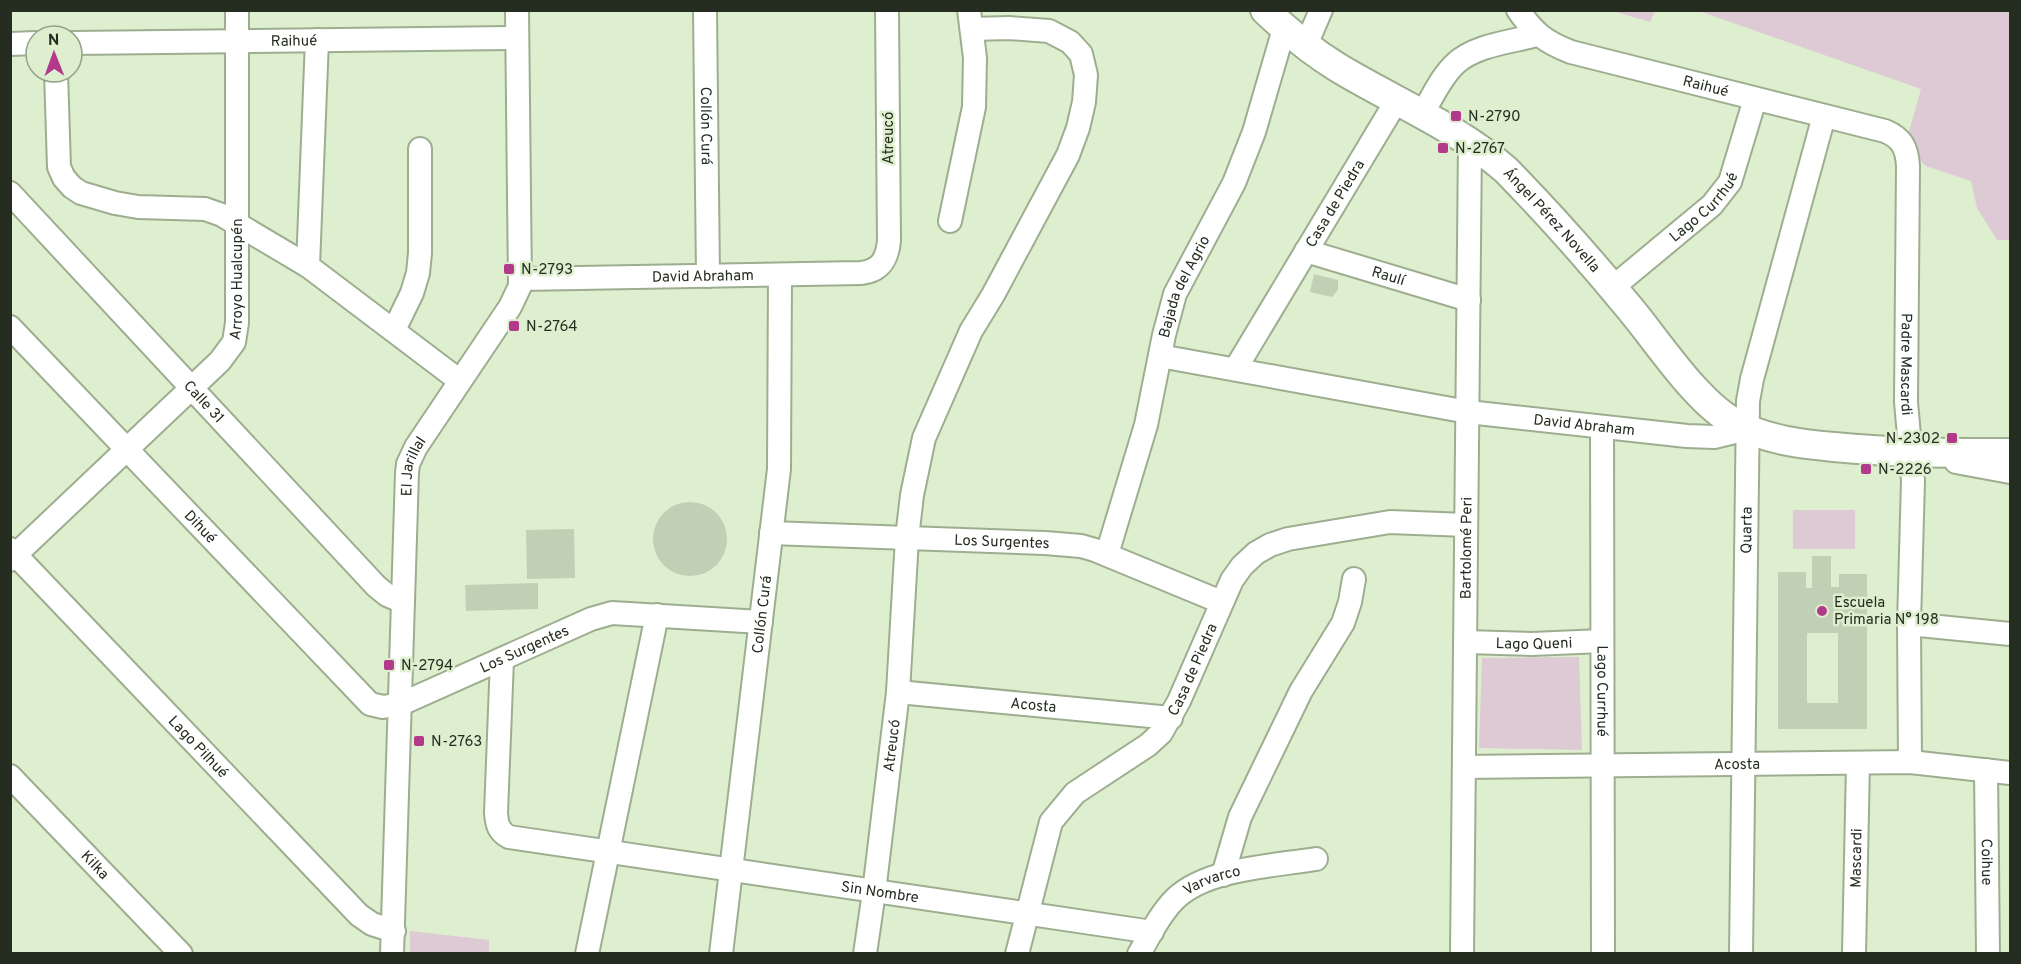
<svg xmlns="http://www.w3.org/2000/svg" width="2021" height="964" viewBox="0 0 2021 964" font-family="Overpass,sans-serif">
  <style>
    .green { fill: #ddcad4 }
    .building { fill: #c0d0b4; fill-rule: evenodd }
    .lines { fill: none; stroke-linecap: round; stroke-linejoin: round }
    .minor-casing { stroke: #9dae90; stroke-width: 26 }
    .major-casing { stroke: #9dae90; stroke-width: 32 }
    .minor { stroke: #fff; stroke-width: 22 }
    .major { stroke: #fff; stroke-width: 28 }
    .poi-dot { fill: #b3398b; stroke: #deefcf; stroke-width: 2 }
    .labels { text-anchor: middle; stroke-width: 5; stroke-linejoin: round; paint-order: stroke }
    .street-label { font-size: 15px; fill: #252c20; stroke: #deefcf }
    .poi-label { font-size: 15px; fill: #252c20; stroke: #deefcf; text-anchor: start }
  </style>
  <rect width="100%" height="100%" fill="#deefcf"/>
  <path class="green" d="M1613,11h42l-5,11z
    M1699,11h311v229h-13l-20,-32 -6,-27 -45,-15 -21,-20 16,-57z
    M1793,510h62v39h-62z
    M1579,657l3,93 -103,-2 3,-90z
    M410,931l79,9v13h-79z"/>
  <path class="building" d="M1314,274l24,6v10l-6,7 -22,-5z
    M653 539a37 37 0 1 1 74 0a37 37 0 1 1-74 0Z
    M574,529l1,49 -48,1 -1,-49z
    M1812,556h19v31h8v-13h28v155h-89v-157h28v16h6zM1807,633h31v70h-31z
    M538,583v26l-72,2 -1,-26z"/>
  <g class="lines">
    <g class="minor-casing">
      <g id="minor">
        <path id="s1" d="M705,10l3,266"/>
        <path id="s2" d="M1518,10c16,23 27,32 53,42l314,79c17,7 22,17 23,35l-2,236 7,79 -4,143 1,138"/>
        <path id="s3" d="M72,43l445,-5"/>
        <path d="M10,44l26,-1"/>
        <path d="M1306,45l15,-35"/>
        <path d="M56,72l3,95 5,11 8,9 9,6 34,10 23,4 67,2 17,6 86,51 152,115"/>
        <path d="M1422,114c10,-16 19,-37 33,-50 20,-19 56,-22 82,-29"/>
        <path id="s4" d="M10,193l366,393 11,9 16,7"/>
        <path d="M950,221l24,-114 1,-49 -6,-48"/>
        <path id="s5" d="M1306,251l163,49"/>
        <path d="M308,266l9,-226"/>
        <path id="s6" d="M521,279l340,-6c20,-2 26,-14 28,-32l-2,-231"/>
        <path id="s7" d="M1612,288l100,-83 18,-23 25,-83"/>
        <path id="s8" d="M10,327l360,377 13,3 18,-3 190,-85 21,-6 149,9"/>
        <path d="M394,330l18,-37 6,-20 2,-20v-104"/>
        <path id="s9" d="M1160,356l308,56 219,24 27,1 33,-8"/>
        <path id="s10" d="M1236,368l161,-268"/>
        <path id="s11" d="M1602,427l1,527"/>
        <path d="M1956,462l54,10"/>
        <path id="s12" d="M771,533l274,10 36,3 14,4 126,52"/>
        <path id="s13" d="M10,549l349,366 13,9 22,7"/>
        <path id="s14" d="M1107,554l39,-129 18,-90 11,-41 59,-111 20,-51 30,-103"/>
        <path id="s15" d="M10,560l210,-199 14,-19 3,-19v-313"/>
        <path d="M1909,624l101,10"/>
        <path id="s16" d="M1465,642l67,2 70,-3"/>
        <path id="s17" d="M502,659l-6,154c1,11 2,18 13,24l643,95"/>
        <path id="s18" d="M898,692l273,26"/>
        <path id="s19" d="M1464,767l446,-5 100,11"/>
        <path id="s20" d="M1986,770l2,184"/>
        <path id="s21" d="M10,776l171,178"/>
        <path d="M1223,875l17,-58 61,-126 42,-68 7,-21 4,-23"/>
        <path id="s22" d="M392,954l15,-481 1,-9 8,-17 94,-140 10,-21 -3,-276"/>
        <path d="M587,954l70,-339"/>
        <path id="s23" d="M721,954l58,-485 1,-194"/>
        <path id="s24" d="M865,954l9,-62 24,-200 9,-154 5,-43 12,-57 47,-107 22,-36 75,-140 10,-27 6,-26 2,-27 -5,-21 -11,-12 -21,-11 -40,-3 -37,1"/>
        <path id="s25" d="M1017,954l34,-132 24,-29 73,-48 13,-12 18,-32 53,-121 10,-14 14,-13 14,-8 18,-6 102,-17 76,3"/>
        <path id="s26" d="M1139,954c11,-19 21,-40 36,-55 32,-31 98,-33 141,-40"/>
        <path id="s27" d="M1462,954l8,-811"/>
        <path id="s28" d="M1741,954l7,-553 4,-22 72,-263"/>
        <path id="s29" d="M1854,954l4,-191"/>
      </g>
    </g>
    <g class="major-casing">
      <g id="major">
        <path id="s30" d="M1265,10c22,21 46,41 72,57 56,34 120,60 169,103 42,43 83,89 121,135 30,35 70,99 110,119 30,16 64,20 97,23 59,6 117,6 176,6"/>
      </g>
    </g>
    <use href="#minor" class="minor"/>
    <use href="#major" class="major"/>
  </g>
  <g class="poi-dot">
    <rect x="1450" y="110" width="12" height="12" rx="3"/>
    <rect x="1437" y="142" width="12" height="12" rx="3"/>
    <rect x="503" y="263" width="12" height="12" rx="3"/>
    <rect x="508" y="320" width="12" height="12" rx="3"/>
    <rect x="1946" y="432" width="12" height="12" rx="3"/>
    <rect x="1860" y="463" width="12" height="12" rx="3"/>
    <circle cx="1822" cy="611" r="6"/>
    <rect x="383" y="659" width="12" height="12" rx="3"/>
    <rect x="413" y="735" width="12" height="12" rx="3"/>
  </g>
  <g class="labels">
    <g class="street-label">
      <text dy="5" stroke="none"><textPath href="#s3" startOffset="222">Raihué</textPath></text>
      <text dy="5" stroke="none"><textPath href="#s2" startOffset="208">Raihué</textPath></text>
      <text dy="5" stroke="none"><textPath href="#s1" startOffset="116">Collón Curá</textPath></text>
      <text transform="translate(888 138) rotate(-90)" y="5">Atreucó</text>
      <text dy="5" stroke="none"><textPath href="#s10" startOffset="192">Casa de Piedra</textPath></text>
      <text dy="5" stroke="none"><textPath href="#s7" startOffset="123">Lago Currhué</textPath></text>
      <text dy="5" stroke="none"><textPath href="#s30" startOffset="358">Ángel Pérez Novella</textPath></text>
      <text dy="5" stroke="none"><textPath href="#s5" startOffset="86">Raulí</textPath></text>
      <text dy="5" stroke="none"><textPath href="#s6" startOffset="182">David Abraham</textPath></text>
      <text dy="5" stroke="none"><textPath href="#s15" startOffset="376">Arroyo Hualcupén</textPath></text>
      <text dy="5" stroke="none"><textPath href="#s14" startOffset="279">Bajada del Agrio</textPath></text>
      <text dy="5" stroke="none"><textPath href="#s2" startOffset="636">Padre Mascardi</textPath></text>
      <text dy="5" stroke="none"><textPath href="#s4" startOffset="285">Calle 31</textPath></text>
      <text dy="5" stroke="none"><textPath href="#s9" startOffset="430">David Abraham</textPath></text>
      <text dy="5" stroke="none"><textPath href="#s22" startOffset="489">El Jarillal</textPath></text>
      <text dy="5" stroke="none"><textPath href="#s8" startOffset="276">Dihué</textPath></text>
      <text dy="5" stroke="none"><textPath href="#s28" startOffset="424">Quarta</textPath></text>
      <text dy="5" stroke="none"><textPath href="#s12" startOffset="231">Los Surgentes</textPath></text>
      <text dy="5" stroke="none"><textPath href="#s27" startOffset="406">Bartolomé Peri</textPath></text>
      <text dy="5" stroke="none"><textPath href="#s23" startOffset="342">Collón Curá</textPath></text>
      <text dy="5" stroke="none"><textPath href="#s16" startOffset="69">Lago Queni</textPath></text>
      <text dy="5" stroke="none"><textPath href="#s8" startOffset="688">Los Surgentes</textPath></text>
      <text dy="5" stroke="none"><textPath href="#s25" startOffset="350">Casa de Piedra</textPath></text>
      <text dy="5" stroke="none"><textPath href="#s11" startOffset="264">Lago Currhué</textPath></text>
      <text dy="5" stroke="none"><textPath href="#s18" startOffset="136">Acosta</textPath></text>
      <text dy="5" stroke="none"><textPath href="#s13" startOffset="273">Lago Pilhué</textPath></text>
      <text dy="5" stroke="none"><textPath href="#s24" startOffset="210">Atreucó</textPath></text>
      <text dy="5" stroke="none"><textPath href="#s19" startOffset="273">Acosta</textPath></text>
      <text dy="5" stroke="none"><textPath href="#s29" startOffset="96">Mascardi</textPath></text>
      <text dy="5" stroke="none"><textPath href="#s20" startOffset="92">Coihue</textPath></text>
      <text dy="5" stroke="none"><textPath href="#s21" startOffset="123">Kilka</textPath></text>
      <text dy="5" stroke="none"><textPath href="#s26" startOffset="108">Varvarco</textPath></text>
      <text dy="5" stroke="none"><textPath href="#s17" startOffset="558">Sin Nombre</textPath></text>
    </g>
    <g class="poi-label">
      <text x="1468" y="121">N-2790</text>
      <text x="1455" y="153">N-2767</text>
      <text x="521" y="274">N-2793</text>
      <text x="526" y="331">N-2764</text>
      <text x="1940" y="443" text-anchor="end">N-2302</text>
      <text x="1878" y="474">N-2226</text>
      <text x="1834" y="607">Escuela<tspan x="1834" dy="17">Primaria N° 198</tspan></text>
      <text x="401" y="670">N-2794</text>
      <text x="431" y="746">N-2763</text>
    </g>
  </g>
  <rect width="2021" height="964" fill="none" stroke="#252c20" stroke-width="24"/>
  <g transform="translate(54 54) rotate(359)"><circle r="28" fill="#deefcf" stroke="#94a189" stroke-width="1.5"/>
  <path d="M0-4.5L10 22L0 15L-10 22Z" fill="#b3398b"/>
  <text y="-9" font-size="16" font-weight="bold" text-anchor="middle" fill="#252c20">N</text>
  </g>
</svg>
